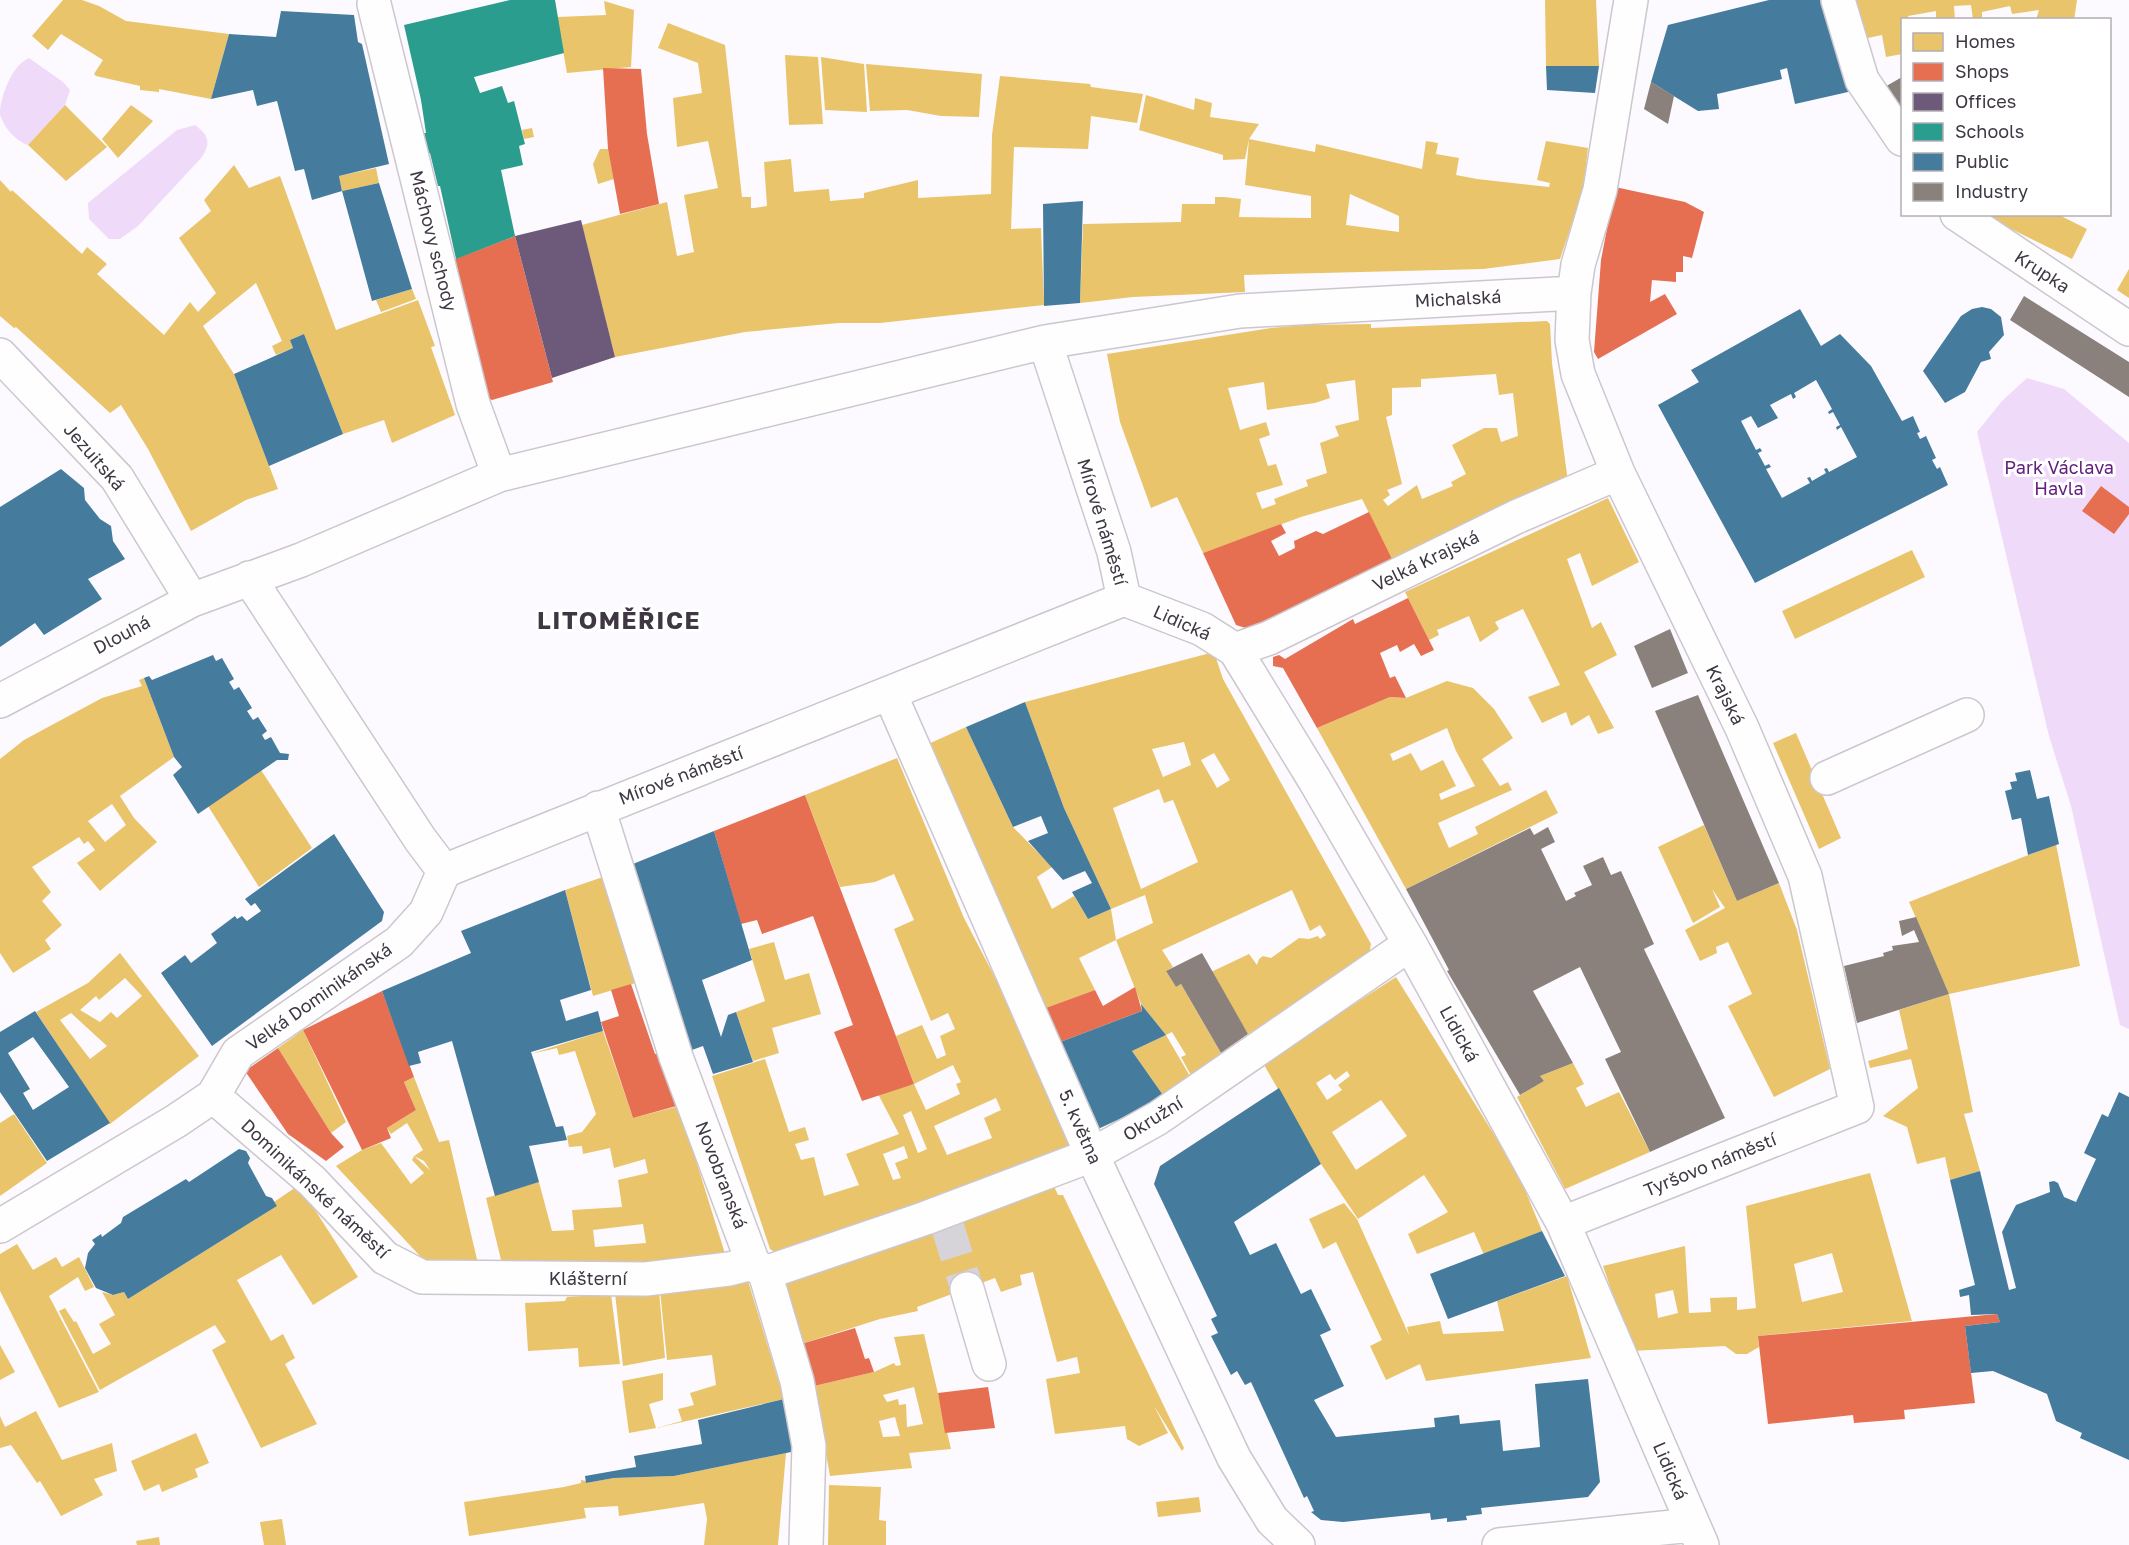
<svg xmlns="http://www.w3.org/2000/svg" width="2129" height="1545" viewBox="0 0 2129 1545" font-family="'Golos Text',sans-serif">
  <style>
    .green { fill: #efdafa }
    .homes { fill: #e9c46a; fill-rule: evenodd }
    .shops { fill: #e76f51 }
    .offices { fill: #6d597a }
    .schools { fill: #2a9d8f }
    .public { fill: #457b9d; fill-rule: evenodd }
    .industry { fill: #8a817c }
    .lines { fill: none; stroke-linecap: round; stroke-linejoin: round }
    .minor-tunnel { stroke: #d6d3d9; stroke-width: 33; stroke-dasharray: 33 16; stroke-linecap: butt }
    .minor-casing { stroke: #ccc7ce; stroke-width: 36 }
    .minor { stroke: #fffeff; stroke-width: 33 }
    .labels { text-anchor: middle; stroke-width: 6; stroke-linejoin: round; paint-order: stroke }
    .street-label { font-size: 18px; fill: #3f3743; stroke: #fff }
    .park-label { font-size: 18px; fill: #621e7d; stroke: #fff }
    .district-label { font-size: 24px; font-weight: bold; letter-spacing: 1.5px; fill: #3f3743; stroke: #fff }
  </style>
  <rect width="100%" height="100%" fill="#fcfafe"/>
  <path class="green" d="M29,58l34,24 7,8 -5,15 -37,40c-12,-4 -25,-18 -28,-31 0,-18 13,-50 29,-56z
    M195,125c14,10 16,18 7,32l-64,69 -18,13h-11l-20,-20 -1,-16 89,-73z
    M2027,378l37,11 65,54v586l-9,-4 -49,-219 -22,-70 -72,-304 25,-31z"/>
  <path class="homes" d="M63,0h19l17,6 27,15 103,13 -18,65 -52,-10v3l-19,-2v-4l-44,-10 -2,-2 9,-14 -42,-26 -13,16 -16,-14z
    M1545,0h51l3,66h-53z
    M1854,0h223l-3,20h-38l3,-10 -27,4 -2,-8 -28,6v8h-9l-2,-15 -17,1 1,14h-19v-9l-28,5 1,4h-7v34l-16,3 -4,-22 -19,4z
    M604,1l30,9 -3,57 -64,6 -10,-56 49,-2z
    M668,23l57,22 17,152h9v11h-24h27l13,-2 -3,-44 27,-3 3,33 35,-3 1,12 34,-3v-5l54,-13v18l73,-4 1,-59 8,-59 90,8 1,3 52,7 -6,29 -46,-7 -3,33 -74,-2 -3,82 30,-1 3,77 -164,18h-41l-94,9 -130,25 -33,-132 85,-23 10,54 17,-4 -10,-57 34,-7 -10,-47 -31,6 -4,-49 29,-5 -4,-30 -40,-15z
    M785,55l33,2 5,67 -34,1z
    M821,57l43,7 3,48 -42,-2z
    M866,64l116,10 -3,43 -38,-1 -34,-6 -37,1z
    M1146,95l48,15 1,-12 17,5 -2,14 49,7 -10,15 66,13 1,-8 106,25 4,-28 12,2 -2,11 23,4 -3,17 21,4 72,8 1,-4 -13,-3 9,-39 42,7 -5,43 -23,68 -77,10 -239,6 1,17 -112,5 -53,6 3,-79 98,-2 1,-18h33v-7h9l17,2 -2,18 72,1v-22l-66,-11 4,-46 -4,20 -22,1v-5l-84,-25zM1350,194l49,22v16l-53,-7z
    M65,105l42,42 -41,34 -38,-36z
    M131,105l22,16 -35,37 -16,-19z
    M532,128l2,9 -10,2 -2,-9z
    M600,149h8l6,30 -16,5 -5,-20z
    M234,165l15,23 31,-12 56,154 82,-30 17,46 -4,1 24,68 -63,28 -8,-23 -41,14 -39,-100 -14,6 3,8 -17,7 -4,-9 10,-5 -26,-58 -53,43 31,48 44,115 -32,11 -55,31 -43,-82 -27,-44 -11,8 -94,-86 -2,1 -14,-12v-136l11,12 1,-2 70,64 5,-7 20,17 -10,10 67,61 26,-33 8,10 18,-19 -37,-55 32,-27 -7,-11z
    M376,168l3,15 -37,8 -3,-15z
    M1981,214h76l30,15 -15,30z
    M2129,269v29l-12,-8z
    M412,289l4,10 -35,13 -5,-12z
    M1547,321l3,3 2,39 16,119 -174,81 -32,-64 -61,18 -98,36 -26,-56 -26,11 -31,-86 -13,-68 164,-26 34,-3 66,-1v4zM1496,374l3,21 14,-2 5,43 -17,6 -4,-14h-13l-32,17 14,29 -15,8 2,4 -31,13 -5,-14 -29,21 -5,-6 7,-5 -3,-5 15,-6 -16,-67 6,-2v-27l29,-1v-8zM1355,380l4,40 -24,6 4,10 -19,7 7,30 -21,7 2,6 -34,13 2,5 -14,5 -6,-16 27,-8 -7,-21 -8,2 -9,-27 11,-4 -4,-13 -26,8 -12,-42 36,-6 3,28 48,-7 15,-5 -4,-14z
    M1608,498l31,64 -47,24 -12,-33 -13,6 25,69 9,-6 16,33 -33,17 30,56 -16,6 -9,-19 -18,11 -5,-14 -24,11 -14,-26 32,-12 -37,-76 -28,13 4,7 -19,13 -11,-26 -32,14 2,5 -10,5 -24,-48z
    M1912,550l13,27 -130,62 -13,-28z
    M1214,652l9,27 148,265 -2,10 -121,80 -37,-62 38,-18 8,11 2,-6 4,-3 8,2 28,-20 10,1 9,-3 2,3 6,-4 -6,-10 -10,6 -18,-41 -130,60 11,17 -7,4 10,16 5,-3 44,76 -33,17 -11,-20 5,-2 -14,-23 -6,3 -25,-31 -25,-64 37,-17 -8,-28 -34,14 -47,-101 -39,-106zM1184,742l7,23 -28,12 -11,-28zM1214,753l16,27 -13,8 -16,-28zM1159,789l5,14 9,-3 25,62 -57,27 -28,-81z
    M144,678l30,79 -54,39 14,22 23,24 -57,49 -23,-28 18,-13 -7,-9 -4,3 -5,-7 -47,30 19,25 -9,9 20,24 -17,15 6,9 -38,24 -13,-20v-194l24,-19 78,-42 40,-12 -3,-6zM112,804l14,21 -21,17 -17,-21z
    M1447,681l26,7 21,21 19,29 -31,21 18,27 8,-4 4,8 -74,33 11,25 29,-14 -3,-7 71,-37 12,23 -152,76 -89,-161 73,-31 16,1zM1447,728l9,23 19,35 -34,14 -2,-6 17,-8 -13,-26 -22,11 -10,-18 -18,8 -3,-7z
    M966,727l47,100 39,40 -15,10 15,32 22,-13 14,23 23,-10 5,31 -37,18 16,32 -55,20 -114,-265z
    M1796,733l45,105 -22,11 -46,-106z
    M897,758l67,160 37,71 71,155 -134,58 -156,55 -12,-8 -58,-173 53,-17 24,73 16,-5 4,13 -14,4 6,16 13,-3 10,39 35,-11 -13,-31 53,-20 -21,-40 36,-10 -18,-48 26,-11 15,34 9,-4 -6,-19 15,-7 -7,-16 -17,8 -37,-92 20,-9 -20,-46 -19,8 -35,5 -35,-92zM953,1065l8,17 -5,2 4,10 -34,16 -12,-26zM996,1098l5,12 -17,8 8,20 -45,17 -13,-29zM911,1111l16,38 -9,4 -15,-38zM904,1146l4,12 -13,5 6,15 -8,2 -10,-26z
    M261,770l51,78 -53,39 -51,-81z
    M1704,825l33,76 42,-18 18,47 33,139 -56,28 -46,-91 24,-12 -24,-52 -12,5 1,6 -17,8 -15,-31 40,-22 -13,-19 8,18 -27,16 -35,-76z
    M2056,844l24,122 -131,28 -40,-92z
    M603,877l36,105 -46,14 -28,-106z
    M774,942l11,38 24,-7 12,41 -49,14 7,25 -26,8 -17,-49 29,-11 -16,-52z
    M120,953l79,103 -89,68 -74,-112 52,-29zM125,978l17,18 -25,22 -6,-6 -11,10 -20,-12 16,-14 3,4zM71,1013l36,33 -17,13 -30,-39z
    M1396,977l122,196 24,58 -58,24 -10,-23 -57,22 -9,-20 40,-22 -24,-37 -66,44 -37,-55 -58,-101zM1347,1071l3,5 -12,9 4,5 -15,10 -11,-17 14,-9 5,6zM1381,1100l26,36 -51,34 -24,-38z
    M1949,994l24,118 -9,2 16,57 -30,9 -5,-23 -28,7 -10,-37 -24,-11 35,-28 -7,-29 -41,9 -2,-7 40,-12 -9,-39z
    M303,1030l43,92 -15,11 -53,-85z
    M603,1031l30,87 46,-12 48,154 -224,8 -17,-70 53,-16 13,49 22,-1 -2,-20 50,-3 -4,-27 30,-7 -3,-14 -31,9 -4,-20 -27,6 -1,-8 -13,1 -2,-11 15,-4 14,-18 -21,-63 -16,4 -2,-7 -26,6zM643,1224l3,19 -51,4 -2,-17z
    M1166,1035l25,43 -26,20 -33,-47z
    M1573,1063l11,21 -8,4 10,19 33,-15 31,60 -85,37 -48,-92 27,-16 -4,-5z
    M414,1077l25,65 10,-2 30,128 -46,2 -97,-104 26,-16 19,-7 30,41 13,-11 -12,-13 2,-4 16,14 -6,-9 -10,-5 9,-6 -16,-27 -16,11 -4,-6 29,-18 -12,-28z
    M14,1114l33,49 -47,33v-73z
    M1870,1173l42,148 -154,15 1,11 -12,7h-11l-11,-8 -93,5 -29,-85 82,-20 4,67 22,-1 -1,-14 27,-1v13l19,-2 -10,-102zM1832,1253l11,39 -41,10 -8,-38zM1673,1290l5,23 -20,5 -3,-24z
    M1053,1184l5,11h5l121,253 -2,3 -28,-45 14,27 -29,13 -12,-7 -2,-13 -70,8 -9,-55 34,-6 -3,-16 -20,5 -24,-90 -13,3 2,10 -21,7 -6,-14 -78,29 1,4 -38,8 -79,25 -17,-57 3,-6z
    M299,1185l59,92 -45,28 -32,-50 -44,25 34,61 12,-7 12,24 -10,6 32,60 -56,24 -49,-98 14,-8 -11,-17 -115,65 -41,-79 6,-3 9,14 2,-1 17,33 18,-10 -12,-20 16,-9 -13,-23 11,3 11,-3 4,7 149,-93 -3,-4z
    M1344,1203l13,16 52,116 -2,-8 33,-6 3,13 61,-3 -7,-30 70,-25 24,82 -165,23 -6,-17 -34,16 -16,-34 12,-6 -46,-98 -13,7 -14,-30z
    M17,1244l16,26 23,-13 6,10 17,-10 15,30 -9,4 -7,-14 -29,19 50,96 -40,16 -59,-117v-37z
    M748,1281l36,118 -128,29 26,-7 -4,-12 16,-4 -4,-12 26,-8 -4,-30 -45,5 -7,-70z
    M659,1291l6,67 -42,8 -8,-73z
    M611,1294l9,70 -41,3 -1,-19 -50,3 -3,-48 40,-2 2,-4z
    M924,1334l27,115 -42,4 3,15 -82,8 -16,-90 60,-14 20,-9 2,3 5,-1 -7,-28zM914,1387l9,37 -16,3 -1,-23 -7,1 -1,-6 -11,3 -4,-7zM895,1417l5,19 -17,1 -4,-16z
    M0,1345l15,27 -15,8z
    M663,1373v27l-14,4 7,24 -27,5 -7,-52z
    M36,1411l26,49 50,-17 5,28 -23,8 9,16 -42,21 -21,-35 -3,2 -26,-38 -11,3v-32l5,11z
    M196,1433l13,30 -14,6 3,8 -36,15 -3,-8 -15,7 -13,-30z
    M786,1453l-8,92h-74l3,-26 -3,-16 -85,13 -1,-10 -34,2 2,10 -117,18 -5,-34 100,-15 17,-4v-3l5,1v2l28,-5 60,-2z
    M829,1485l52,2 -2,33 7,1v24h-58z
    M1199,1497l2,15 -43,5 -2,-15z
    M282,1519l4,26h-22l-4,-23z
    M159,1537l1,8h-23l-1,-4z"/>
  <path class="shops" d="M603,68l38,1 6,65 12,70 -39,10 -12,-65z
    M1615,187l70,15 19,10 -12,46 -9,-2v16h-7v10l-24,-2 -2,22 15,-8 12,20 -79,45 -4,-7 7,-92z
    M515,236l38,146 -61,18 -5,-2 -32,-139z
    M2101,486l28,21v7l-15,20 -32,-23z
    M1369,512l25,51 -139,68 -19,-6 -33,-72 78,-29 5,9 -15,8 8,15 16,-8 -1,-7 22,-10 7,3z
    M1408,598l26,52 -13,6 -7,-12 -14,8 -3,-7 -17,8 10,25 5,-2 11,22 -16,-1 -73,31 -34,-60 -10,-2v-9l6,-2 6,4 68,-40 2,5z
    M805,795l109,289 -52,17 -28,-69 19,-7 -40,-109 -51,18 -5,-14 -16,4 -27,-93z
    M631,984l24,70 8,-1 17,52 -47,13 -32,-96 18,-6 -8,-26z
    M1135,987l7,24 -87,33 -15,-34 55,-20 8,16z
    M382,991l32,86 -10,5 12,28 -29,18 4,10 -29,12 -59,-120z
    M278,1048l53,85 13,14 -18,14 -38,-27 -43,-63z
    M1997,1314l3,8 -35,4 10,77 -71,7 1,9 -51,4 -1,-8 -85,9 -10,-88z
    M855,1328l10,31 4,-1 5,14 -60,14 -13,-42z
    M988,1387l7,41 -50,5 -7,-40z"/>
  <path class="offices" d="M581,220l34,137 -63,21 -37,-142z"/>
  <path class="schools" d="M510,0h45l9,53 -90,24 6,16 22,-7 6,17 6,-2 11,43 -6,2 4,19 -22,5 14,66 -59,23 -16,-73h-2l-8,-33 -4,1 -5,-21h5l-5,-33 -17,-75z"/>
  <path class="public" d="M1769,0h56l23,92 -53,12 -8,-36 -7,2 2,9 -65,15 2,15 -21,2 -47,-29 17,-57z
    M281,11l73,4 4,27 4,2 27,120 -50,12 3,15 37,-8 33,106 -40,12 -30,-110 -30,9 -8,-31 -9,2 -18,-70 -20,5 -4,-16 -42,9 18,-65 47,3z
    M1546,66h53l-4,27 -48,-3z
    M1083,201l-3,102 -36,3 -1,-102z
    M1982,307l9,2 10,8 3,18 -15,17 2,7 -10,3 -16,30 -20,11 -22,-32 38,-55 11,-7z
    M1800,309l21,37 19,-12 31,32 31,55 11,-5 7,16 -3,1 3,6 6,-3 10,22 -4,2 5,9 3,-2 8,18 -193,98 -97,-178 41,-23 -8,-12zM1816,380l16,29 -4,3 1,2 4,-2 7,13 -4,2 1,3 4,-3 16,30 -28,15 -2,-4 -3,1 2,4 -14,8 -2,-4 -3,1 3,5 -28,15 -16,-29 5,-2 -2,-3 -4,2 -7,-13 4,-2 -2,-3 -4,2 -15,-29 10,-5 7,12 20,-10 -8,-13 21,-11 2,5 3,-2 -2,-4z
    M304,334l39,100 -74,32 -35,-92 59,-26 -3,-8z
    M61,469l23,19 1,12 15,19 11,7 2,15 12,18 -37,20 14,20 -58,36 -9,-12 -35,24v-140z
    M213,655l3,6 6,-3 12,21 -5,3 5,8 5,-3 13,21 -5,3 6,9 5,-3 9,14 -5,4 3,5 6,-3 9,16 9,1 -1,6h-11l-79,54 -25,-39 9,-8 -8,-10 -30,-79 5,-2 3,4z
    M1025,702l39,106 47,101 -23,10 -16,-27 20,-9 -7,-12 -22,9 -35,-39 20,-8 -7,-17 -28,11 -47,-100z
    M2030,770l7,29 12,-3 10,48 -31,11 -7,-37 -9,2 -7,-29 7,-2 -2,-7 7,-1 -2,-8z
    M714,831l38,129 -50,20 19,57 7,-22 8,-3 17,50 -40,12 -10,-28 -14,5 -61,-185z
    M334,834l50,78 -2,9 -170,125 -51,-73 24,-18 6,8 26,-20 -6,-9 24,-18 2,3 5,-3 5,5 14,-10 -6,-8 -4,3 -6,-7z
    M565,890l26,100 -31,10 6,21 32,-10 5,20 -72,21 25,75 7,-1 4,14 -38,6 10,36 -44,14 -43,-155 -34,11 3,11 -12,3 -27,-75 89,-38 -10,-22z
    M1141,1004l25,31 -34,16 33,47 -67,31 -43,-85 87,-33z
    M35,1011l75,112 -63,38 -47,-69v-60zM33,1037l36,50 -36,23 -10,-17 7,-4 -22,-36z
    M1279,1088l42,76 -87,58 16,33 26,-12 25,51 10,-5 20,41 -11,5 24,51 -30,14 22,37 99,-10 -1,-9 25,-3 1,9 40,-4 3,31 37,-4 -5,-63 53,-5 12,103 -12,15 -107,11 1,6 -16,2 1,4 -20,2v-4l-16,2 -1,-7 -87,9 -22,-2 -10,-8 3,-1 -7,-15 -3,2 -53,-116 -6,3 -8,-14 -6,4 -20,-39 7,-3 -7,-14 6,-3 -63,-132 6,-18z
    M2119,1092l10,5v363l-49,-22 2,-5 -26,-12 -9,-27 -54,-23 -22,2 -6,-47 35,-4 -3,-8 -26,1 -2,-20 -9,2 -1,-7 16,-5 -25,-105 30,-9 29,119 7,-2 -14,-56 14,-27 34,-13 -1,-10 5,-1 4,2 6,14 12,5 20,-43 -12,-6 18,-39 6,3z
    M239,1149l7,2 4,7 -2,5 18,33 6,2 5,8 -149,93 -4,-7 -11,3 -17,-7 -11,-20 3,-15 7,-9 -3,-4 9,-6 1,3 19,-14 2,-6 63,-38 3,3z
    M1542,1231l23,45 -117,43 -18,-45z
    M784,1399l12,52 -122,25 -60,2 -28,5 -1,-7 51,-9 -2,-11 68,-12 -4,-24z"/>
  <path class="industry" d="M1902,77v32l-3,2 -16,-23z
    M1651,82l23,14 -6,28 -24,-15z
    M2024,296l105,66v35l-119,-77z
    M1670,629l18,44 -36,15 -18,-42z
    M1698,695l81,188 -42,18 -82,-190z
    M1548,827l7,15 -14,7 25,52 10,-5 -2,-3 18,-8 -9,-19 20,-9 8,18 10,-4 33,73 -10,5 81,169 -75,34 -45,-93 16,-7 -41,-85 -47,24 40,72 -33,13 4,5 -24,14 -73,-124 2,-1 -43,-81 124,-61 4,7z
    M1916,917l33,77 -92,29 -13,-57 40,-10 -1,-3 10,-3 -1,-4 27,-4 -5,-12 -12,6 -3,-15z
    M1202,953l46,81 -27,19 -40,-69 -5,3 -10,-16z"/>
  <g class="lines">
    <path class="minor-tunnel" d="M947,1225l20,64"/>
    <g class="minor-casing">
      <path id="minor" d="M1838,0l24,80 40,59
        M374,4l99,400 26,71
        M1957,214l172,115
        M1045,342l69,210 10,47
        M0,355l117,123 75,122
        M249,578l171,261 24,32
        M1124,599l78,30 33,21 79,129 96,165 153,279 139,322
        M1235,650l34,-12 247,-121 102,-44
        M890,694l202,461 142,303 38,62 26,25
        M0,701l192,-101 109,-40 198,-85 546,-133 195,-31 334,-18
        M1827,778l140,-63
        M598,808l78,249 77,206 12,10 32,108 12,65 -3,99
        M444,871l680,-272
        M213,1096l99,85 73,77 37,19 224,2 83,-10 24,-6
        M1563,1223l294,-116 -52,-231 -63,-148 -124,-255 -40,-99 -6,-34 2,-47 4,-28 22,-75 31,-190
        M0,1226l176,-105 37,-25 25,-43 161,-111 27,-30 18,-41
        M765,1273l161,-55 166,-63 66,-37 252,-174
        M967,1289l22,75
        M1499,1545l193,-20"/>
    </g>
    <use href="#minor" class="minor"/>
  </g>
  <g class="labels">
    <g class="street-label">
      <text transform="translate(433 241) rotate(76)" y="6">Máchovy schody</text>
      <text transform="translate(2042 272) rotate(33)" y="6">Krupka</text>
      <text transform="translate(1458 299) rotate(-3)" y="6">Michalská</text>
      <text transform="translate(94 457) rotate(49)" y="6">Jezuitská</text>
      <text transform="translate(1102 522) rotate(73)" y="6">Mírové náměstí</text>
      <text transform="translate(1426 561) rotate(-26)" y="6">Velká Krajská</text>
      <text transform="translate(1182 623) rotate(24)" y="6">Lidická</text>
      <text transform="translate(122 635) rotate(-28)" y="6">Dlouhá</text>
      <text transform="translate(1725 695) rotate(64)" y="6">Krajská</text>
      <text transform="translate(681 776) rotate(-21)" y="6">Mírové náměstí</text>
      <text transform="translate(319 997) rotate(-35)" y="6">Velká Dominikánská</text>
      <text transform="translate(1459 1034) rotate(61)" y="6">Lidická</text>
      <text transform="translate(1153 1119) rotate(-32)" y="6">Okružní</text>
      <text transform="translate(1080 1127) rotate(66)" y="6">5. května</text>
      <text transform="translate(1710 1165) rotate(-22)" y="6">Tyršovo náměstí</text>
      <text transform="translate(721 1175) rotate(69)" y="6">Novobranská</text>
      <text transform="translate(315 1189) rotate(43)" y="6">Dominikánské náměstí</text>
      <text x="588" y="1285">Klášterní</text>
      <text transform="translate(1670 1471) rotate(67)" y="6">Lidická</text>
    </g>
    <g class="park-label">
      <text x="2059" y="474">Park Václava<tspan x="2059" dy="21">Havla</tspan></text>
    </g>
    <g class="district-label">
      <text x="619" y="629">LITOMĚŘICE</text>
    </g>
  </g>
  <rect x="1901" y="18" width="210" height="198" fill="#ffffff" stroke="#b2afb4" stroke-width="1.5"/>
  <rect x="1913" y="33" width="30" height="18" fill="#e9c46a" stroke="#b2afb4" stroke-width="1.5"/>
  <text x="1955" y="48" font-size="18" fill="#3f3743">Homes</text>
  <rect x="1913" y="63" width="30" height="18" fill="#e76f51" stroke="#b2afb4" stroke-width="1.5"/>
  <text x="1955" y="78" font-size="18" fill="#3f3743">Shops</text>
  <rect x="1913" y="93" width="30" height="18" fill="#6d597a" stroke="#b2afb4" stroke-width="1.5"/>
  <text x="1955" y="108" font-size="18" fill="#3f3743">Offices</text>
  <rect x="1913" y="123" width="30" height="18" fill="#2a9d8f" stroke="#b2afb4" stroke-width="1.5"/>
  <text x="1955" y="138" font-size="18" fill="#3f3743">Schools</text>
  <rect x="1913" y="153" width="30" height="18" fill="#457b9d" stroke="#b2afb4" stroke-width="1.5"/>
  <text x="1955" y="168" font-size="18" fill="#3f3743">Public</text>
  <rect x="1913" y="183" width="30" height="18" fill="#8a817c" stroke="#b2afb4" stroke-width="1.5"/>
  <text x="1955" y="198" font-size="18" fill="#3f3743">Industry</text>
</svg>
